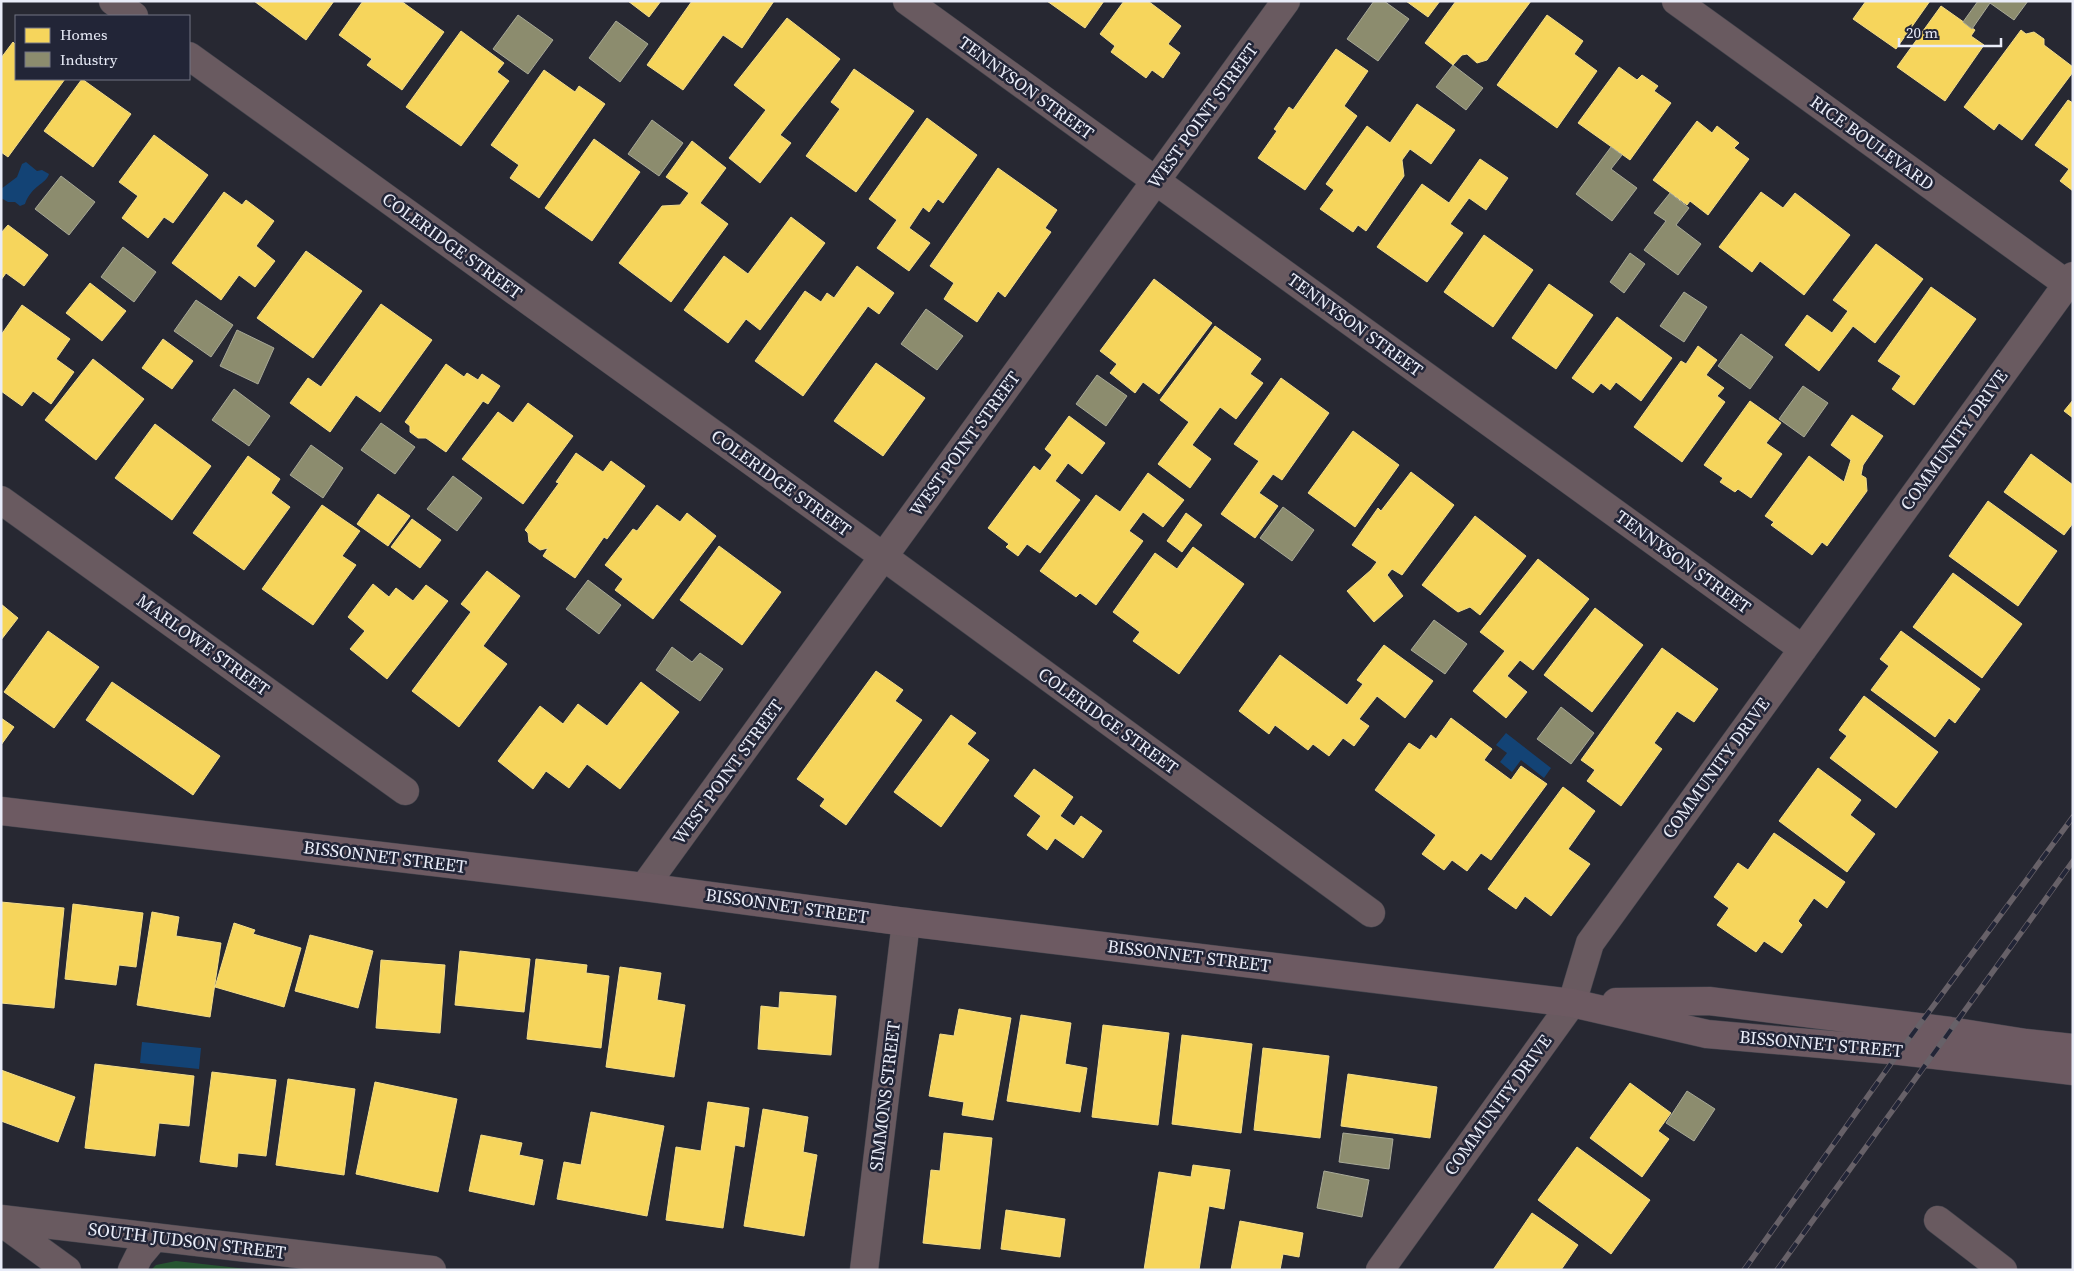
<svg xmlns="http://www.w3.org/2000/svg" width="2074" height="1271" viewBox="0 0 2074 1271" font-family="'Source Serif 4',serif">
  <style>
    .green { fill: #265531 }
    .water { fill: #134375 }
    .homes { fill: #f6d55c; stroke: #f2dc8b }
    .industry { fill: #8c8c6e; stroke: #a8a997 }
    .lines { fill: none; stroke-linecap: round; stroke-linejoin: round }
    .minor-casing { stroke: #43444d; stroke-width: 29 }
    .major-casing { stroke: #43444d; stroke-width: 29 }
    .minor { stroke: #695a60; stroke-width: 28 }
    .major { stroke: #6d5a62; stroke-width: 28 }
    .rail-casing { stroke: #676168; stroke-width: 5.5 }
    .rail { stroke: #222537; stroke-width: 4; stroke-dasharray: 11; stroke-linecap: butt }
    .labels { text-anchor: middle; stroke-width: 5; stroke-linejoin: round; paint-order: stroke }
    .street-label { font-size: 18px; fill: #e9ecf8; stroke: #222537 }
  </style>
  <rect width="100%" height="100%" fill="#272832"/>
  <path class="green" d="M176,1261l80,9h-105l5,-5z"/>
  <path class="water" d="M26,162l11,9 5,-1 7,4c-3,10 -18,12 -24,30l-5,2 -5,-4h-7l-7,-4v-9l16,-12 5,-13z
    M1506,733l45,35 -7,10 -23,-18 -9,12 -12,-10 7,-9 -11,-8z
    M142,1042l59,6 -2,21 -59,-6z"/>
  <path class="homes" d="M254,1h80l-28,39z
    M363,1h38l43,31 -42,58 -35,-25 5,-6 -33,-24z
    M628,1h33l-12,16z
    M692,1h82l-32,47 -19,-13 -40,55 -36,-25z
    M1047,1h57l-19,27z
    M1124,1h24l33,25 -13,18 12,9 -17,25 -11,-8 -6,8 -35,-26 4,-6 -15,-12z
    M1406,1h34l-12,16z
    M1456,1h75l-44,59 -10,3 -10,-9 -5,1 -9,10 -28,-22z
    M1866,1h64l-34,48 -43,-30z
    M1941,6l34,24 -4,6 13,9 -39,56 -48,-34z
    M1547,15l36,26 -9,13 23,17 -40,57 -60,-43z
    M787,18l53,41 -60,76 11,8 -31,40 -31,-25 37,-48 -32,-25z
    M2021,30l5,4 8,-2 10,7v6l29,22v5l-51,68 -23,-17 -5,7 -30,-23z
    M461,31l43,32 -7,9 12,9 -48,65 -55,-39z
    M13,42l3,3v34h49l-57,78 -7,-5v-94z
    M1336,49l32,22 -24,35 13,10 -52,74 -47,-32 19,-27 -3,-2 15,-22 4,3z
    M1619,67l18,13 5,-5 16,11 -4,5 17,12 -41,57 -52,-37z
    M854,69l60,42 -58,81 -50,-36 34,-47 -9,-7z
    M544,70l31,22 4,-6 26,18 -66,94 -29,-20 9,-13 -28,-20z
    M82,79l49,35 -38,53 -49,-36z
    M2068,100l5,3v88l-13,-10 9,-12 -34,-24z
    M1417,104l38,26 -24,34 -21,-15 -8,11 2,16 -38,55 -8,-6 -5,7 -33,-23 14,-19 -8,-6 41,-58 23,17z
    M927,118l50,37 -34,48 -5,-4 -9,13 -6,-5 -14,21 21,15 -21,28 -32,-23 20,-28 -28,-21z
    M1697,121l15,12 5,-7 22,17 -5,5 15,11 -41,56 -18,-14 -3,4 -34,-25z
    M154,135l54,40 -35,48 -9,-6 -16,21 -26,-20 16,-22 -19,-14z
    M594,139l46,33 -48,69 -47,-33z
    M692,141l34,27 -26,35 28,21 -57,78 -52,-39 43,-57 18,-1 9,-12 -23,-16z
    M1480,159l28,19 -22,32 -17,-12 -19,26 13,9 -36,49 -50,-35 45,-63 27,19z
    M998,168l59,42 -12,18 6,4 -46,65 -7,-6 -21,31 -33,-23 10,-16 -24,-17z
    M224,192l18,13 4,-5 28,21 -18,25 19,15 -20,26 -16,-12 -18,25 -49,-37z
    M1761,192l22,16 12,-15 55,42 -46,60 -44,-34 -8,11 -33,-25z
    M791,217l34,26 -65,87 -14,-11 -18,24 -44,-33 40,-54 24,18z
    M8,225l40,30 -24,31 -18,-13 -5,7v-47z
    M1484,235l49,35 -40,57 -49,-35z
    M1876,244l47,35 -48,64 -22,-17 -34,45 -34,-26 22,-30 25,18 16,-22 -15,-11z
    M306,251l56,40 -49,67 -56,-40z
    M857,266l37,27 -15,21 -11,-8 -65,90 -48,-35 50,-70 16,11 6,-9 7,5z
    M1154,279l58,44 -53,71 -16,-12 -8,11 -25,-20 7,-9 -17,-13z
    M90,283l36,28 -24,30 -36,-28z
    M1549,284l44,31 -37,54 -44,-31z
    M1931,287l45,32 -62,86 -22,-16 9,-13 -23,-15z
    M381,304l51,36 -52,72 -24,-17 -26,37 -40,-29 18,-25 13,9z
    M22,305l48,34 -14,20 18,13 -23,32 -18,-13 -11,15 -21,-15v-56z
    M1617,317l55,41 -31,43 -25,-19 -6,8 -9,-7 -8,10 -21,-15z
    M1215,326l46,33 -11,15 13,9 -27,36 -16,-12 -28,38 19,14 -21,29 -32,-24 31,-42 -29,-22z
    M163,339l30,22 -21,28 -30,-21z
    M1698,346l19,14 -11,15 18,13 -7,8 8,6 -43,60 -48,-35 47,-66 5,3z
    M93,359l51,40 -48,61 -51,-40z
    M876,363l49,35 -42,58 -49,-35z
    M446,364l18,13 3,-4 11,7 4,-6 18,12 -12,18 -5,-3 -37,51 -20,-14h-8l-8,-6v-6l-5,-4z
    M1281,378l48,35 -47,67 -9,-6 -14,19 19,13 -23,32 -34,-24 38,-53 -25,-17z
    M2073,400v18l-9,-7z
    M1750,401l31,22 -15,20 16,11 -31,44 -13,-9 -3,3 -15,-10 3,-4 -19,-13z
    M528,403l45,33 -50,68 -61,-45 36,-47 15,11z
    M1852,415l31,21 -20,29 -2,10 5,3 1,13 -40,55 -5,-4 -10,13 -41,-30 3,-3 -9,-6 44,-60 35,26 7,-22 -20,-15z
    M1069,416l36,27 -23,31 -14,-11 -13,18 25,19 -40,53 -13,-9 -9,12 -12,-9 3,-3 -21,-16 46,-62 6,5 12,-16 -7,-6z
    M155,424l56,42 -39,54 -57,-42z
    M1353,431l46,34 -44,62 -47,-34z
    M576,453l27,19 8,-11 34,25 -38,53 -3,-2 -29,41 -32,-22 5,-8 -8,2 -11,-8 -1,-9 -3,-3 34,-47 -3,-1z
    M2031,454l42,31v38l-9,12 -60,-43z
    M248,456l32,23 -9,14 19,14 -46,63 -51,-37z
    M1411,472l43,33 -52,70 -10,-6 -5,6 16,21 -29,26 -27,-31 24,-21 6,-8 -25,-17 26,-37 3,3z
    M1148,473l36,27 -21,27 -20,-15 -14,19 14,10 -47,64 -16,-12 -4,4 -36,-26 56,-76 24,17z
    M378,494l32,22 -22,30 -31,-22z
    M1988,501l69,50 -39,55 -69,-50z
    M322,505l38,26 -18,25 14,9 -43,60 -51,-36z
    M657,505l23,17 7,-9 29,23 -63,83 -38,-29 8,-11 -18,-14 28,-36 4,2z
    M1186,513l16,12 -20,27 -15,-11z
    M1475,516l51,40 -46,59 -10,-8 -12,5 -36,-27z
    M412,519l29,21 -21,28 -29,-21z
    M719,546l62,46 -39,53 -62,-45z
    M1193,547l51,37 -65,90 -46,-33 7,-9 -27,-20 42,-59 22,16z
    M1538,559l51,40 -56,71 -13,-10 -13,16 20,16 -21,26 -33,-27 32,-40 -25,-19z
    M487,571l33,25 -37,50 24,18 -48,63 -47,-36 59,-79 -10,-8z
    M1953,573l69,51 -40,54 -69,-51z
    M373,584l16,13 7,-9 17,13 13,-16 22,16 -61,78 -37,-30 15,-18 -17,-14z
    M1,604l17,14 -17,22z
    M1595,608l48,37 -51,67 -48,-37z
    M48,631l51,36 -45,61 -50,-36z
    M1901,631l79,58 -25,34 -6,-5 -14,19 -64,-47 18,-24 -9,-7z
    M1384,645l49,36 -28,37 -28,-22 -18,23 10,7 -15,20 -11,-8 -14,18 -16,-12 -5,6 -33,-25 -6,9 -30,-23 41,-56 67,50 16,-21 -6,-4z
    M1662,648l56,41 -24,33 -17,-11 -23,32 8,6 -41,57 -34,-25 8,-11 -14,-10z
    M876,671l27,19 -8,11 27,19 -76,105 -26,-19 5,-7 -28,-20z
    M112,682l108,74 -27,39 -107,-75z
    M641,682l38,30 -59,77 -33,-25 -18,24 -23,-17 -13,18 -35,-28 42,-55 23,18 15,-20 29,22z
    M1864,696l74,56 -42,56 -66,-50 17,-22 -8,-6z
    M951,715l25,18 -9,11 22,16 -48,67 -47,-35z
    M1,718l13,9 -13,18z
    M1451,718l41,31 -8,11 27,20 10,-14 26,18 -56,76 -10,-7 -14,18 -15,-11 -8,10 -22,-16 14,-19 -61,-45 34,-47 11,7 11,-15 5,4z
    M1818,768l43,32 -11,15 25,19 -28,38 -68,-51z
    M1034,769l39,28 -13,19 14,10 7,-10 21,15 -19,27 -28,-20 -8,12 -20,-15 14,-19 -27,-20z
    M1563,787l32,24 -27,38 22,15 -39,52 -26,-20 -9,13 -28,-20z
    M1774,833l71,49 -18,26 -13,-10 -16,23 4,4 -20,28 -18,-12 -8,11 -39,-27 12,-17 -15,-11 24,-34 10,7z
    M1,902l63,6 -10,100 -53,-5z
    M73,904l70,9 -7,54 -17,-2 -3,20 -51,-6z
    M152,912l27,5 -3,19 45,7 -11,74 -73,-12z
    M234,923l21,7 -2,4 48,14 -17,59 -69,-20z
    M310,935l63,16 -15,57 -63,-17z
    M460,951l70,8 -6,53 -69,-7z
    M536,959l51,6 -1,8 23,3 -8,72 -74,-9z
    M381,960l64,5 -5,68 -64,-5z
    M620,967l41,6 -4,27 28,5 -11,72 -68,-10z
    M780,992l56,4 -5,59 -73,-6 3,-43 18,2z
    M959,1009l52,9 -18,102 -31,-5 2,-13 -35,-6 11,-62 14,2z
    M1021,1015l50,8 -6,41 22,4 -7,44 -73,-11z
    M1103,1025l66,8 -11,92 -66,-8z
    M1182,1035l70,9 -11,89 -69,-9z
    M1263,1048l66,8 -9,82 -66,-8z
    M95,1064l99,12 -5,50 -30,-3 -4,33 -70,-8z
    M1,1070l74,27 -17,45 -57,-21z
    M212,1072l64,8 -10,76 -28,-3 -1,14 -37,-5z
    M1348,1074l89,13 -7,51 -89,-12z
    M288,1079l67,10 -11,86 -68,-10z
    M375,1082l82,17 -19,93 -82,-18z
    M1630,1083l41,30 -13,18 11,8 -27,38 -52,-39z
    M708,1102l41,6 -5,39 -9,-2 -12,83 -57,-8 10,-73 25,4z
    M763,1109l45,8 -5,35 14,3 -13,81 -60,-10z
    M591,1112l73,14 -17,90 -90,-17 7,-37 17,3z
    M944,1133l48,5 -12,111 -57,-6 8,-73 9,1z
    M481,1135l41,8 -3,12 24,5 -9,45 -65,-14z
    M1577,1147l73,53 -39,54 -73,-54z
    M1193,1165l37,5 -6,39 -15,-3 -10,64h-55l15,-98 32,5z
    M1006,1210l59,9 -5,38 -59,-8z
    M1532,1213l46,32 -17,25h-68z
    M1240,1221l63,12 -4,24 -16,-3 -3,16h-49z"/>
  <path class="industry" d="M1374,1h10l25,18 -31,42 -31,-22z
    M1978,1h50l-14,19 -24,-17 -18,26 -9,-7z
    M518,15l35,25 -25,34 -35,-25z
    M616,21l32,23 -28,38 -31,-24z
    M1453,65l30,23 -17,22 -30,-23z
    M652,120l31,23 -24,33 -31,-22z
    M1611,147l11,8 -11,14 26,19 -25,33 -36,-27z
    M61,176l34,26 -26,33 -34,-26z
    M1670,193l19,15 -13,17 25,19 -23,31 -34,-25 22,-29 -12,-8z
    M123,247l33,25 -22,30 -33,-25z
    M1630,253l15,11 -21,29 -14,-11z
    M1684,292l23,15 -23,35 -24,-16z
    M196,300l37,25 -22,32 -37,-26z
    M926,309l37,27 -26,34 -36,-26z
    M237,330l37,18 -16,36 -38,-18z
    M1741,334l32,23 -23,32 -32,-23z
    M1097,375l30,21 -21,30 -30,-22z
    M1803,386l25,17 -24,34 -25,-18z
    M234,389l36,27 -21,30 -37,-26z
    M381,423l34,24 -20,27 -34,-24z
    M311,445l32,23 -20,30 -33,-23z
    M453,476l29,22 -25,33 -30,-22z
    M1283,507l31,23 -22,31 -32,-23z
    M588,580l33,25 -22,29 -33,-25z
    M1434,620l33,24 -22,30 -34,-24z
    M672,647l20,15 8,-9 23,16 -23,32 -44,-31z
    M1561,707l33,26 -23,31 -34,-25z
    M1687,1091l28,18 -21,32 -28,-18z
    M1343,1133l50,6 -4,30 -50,-7z
    M1324,1171l45,9 -7,37 -45,-9z"/>
  <g class="lines">
    <g class="minor-casing">
      <path id="minor" d="M113,1l21,15
        M907,1l896,648
        M1676,1l391,283
        M189,56l695,501 487,356
        M1,500l404,291
        M644,887l642,-886
        M1,1219l431,51
        M1938,1220l65,50
        M1,1222l66,48
        M132,1270l7,-14 16,-19
        M864,1270l42,-348
        M1380,1270l192,-267 18,-60 483,-667"/>
    </g>
    <g class="major-casing">
      <path id="major" d="M1,811l643,76 262,35 666,81 135,31 193,17 173,20
        M1616,1002l93,-1 241,30 76,12 47,5"/>
    </g>
    <use href="#minor" class="minor"/>
    <use href="#major" class="major"/>
    <g class="rail-casing">
      <path id="rail" d="M1744,1270l156,-219 173,-234
        M1777,1270l296,-409"/>
    </g>
    <use href="#rail" class="rail"/>
  </g>
  <g class="labels">
    <g class="street-label">
      <text transform="translate(1026 88) rotate(36)" y="6">TENNYSON STREET</text>
      <text transform="translate(1203 116) rotate(-54)" y="6">WEST POINT STREET</text>
      <text transform="translate(1872 143) rotate(36)" y="6">RICE BOULEVARD</text>
      <text transform="translate(452 246) rotate(36)" y="6">COLERIDGE STREET</text>
      <text transform="translate(1355 325) rotate(36)" y="6">TENNYSON STREET</text>
      <text transform="translate(1954 440) rotate(-54)" y="6">COMMUNITY DRIVE</text>
      <text transform="translate(965 444) rotate(-54)" y="6">WEST POINT STREET</text>
      <text transform="translate(781 483) rotate(36)" y="6">COLERIDGE STREET</text>
      <text transform="translate(1683 562) rotate(36)" y="6">TENNYSON STREET</text>
      <text transform="translate(203 645) rotate(36)" y="6">MARLOWE STREET</text>
      <text transform="translate(1108 721) rotate(36)" y="6">COLERIDGE STREET</text>
      <text transform="translate(1716 768) rotate(-54)" y="6">COMMUNITY DRIVE</text>
      <text transform="translate(728 772) rotate(-54)" y="6">WEST POINT STREET</text>
      <text transform="translate(385 857) rotate(7)" y="6">BISSONNET STREET</text>
      <text transform="translate(787 906) rotate(8)" y="6">BISSONNET STREET</text>
      <text transform="translate(1189 956) rotate(7)" y="6">BISSONNET STREET</text>
      <text transform="translate(1821 1044) rotate(5)" y="6">BISSONNET STREET</text>
      <text transform="translate(885 1096) rotate(-83)" y="6">SIMMONS STREET</text>
      <text transform="translate(1498 1105) rotate(-54)" y="6">COMMUNITY DRIVE</text>
      <text transform="translate(187 1241) rotate(7)" y="6">SOUTH JUDSON STREET</text>
    </g>
  </g>
  <rect width="2074" height="1271" fill="none" stroke="#e9ecf8" stroke-width="5"/>
  <rect x="15" y="15" width="175" height="65" fill="#222537" stroke="#727584"/>
  <rect x="25" y="28" width="25" height="15" fill="#f6d55c" stroke="#727584"/>
  <text x="60" y="40" font-size="15" fill="#e9ecf8">Homes</text>
  <rect x="25" y="52" width="25" height="15" fill="#8c8c6e" stroke="#727584"/>
  <text x="60" y="65" font-size="15" fill="#e9ecf8">Industry</text>
  <path d="M1899 38v8h102v-8" fill="none" stroke="#e9ecf8" stroke-width="2.5"/>
  <text x="1906" y="38" font-size="15" fill="#e9ecf8" stroke="#222537" stroke-width="4" paint-order="stroke">20 m</text>
</svg>
